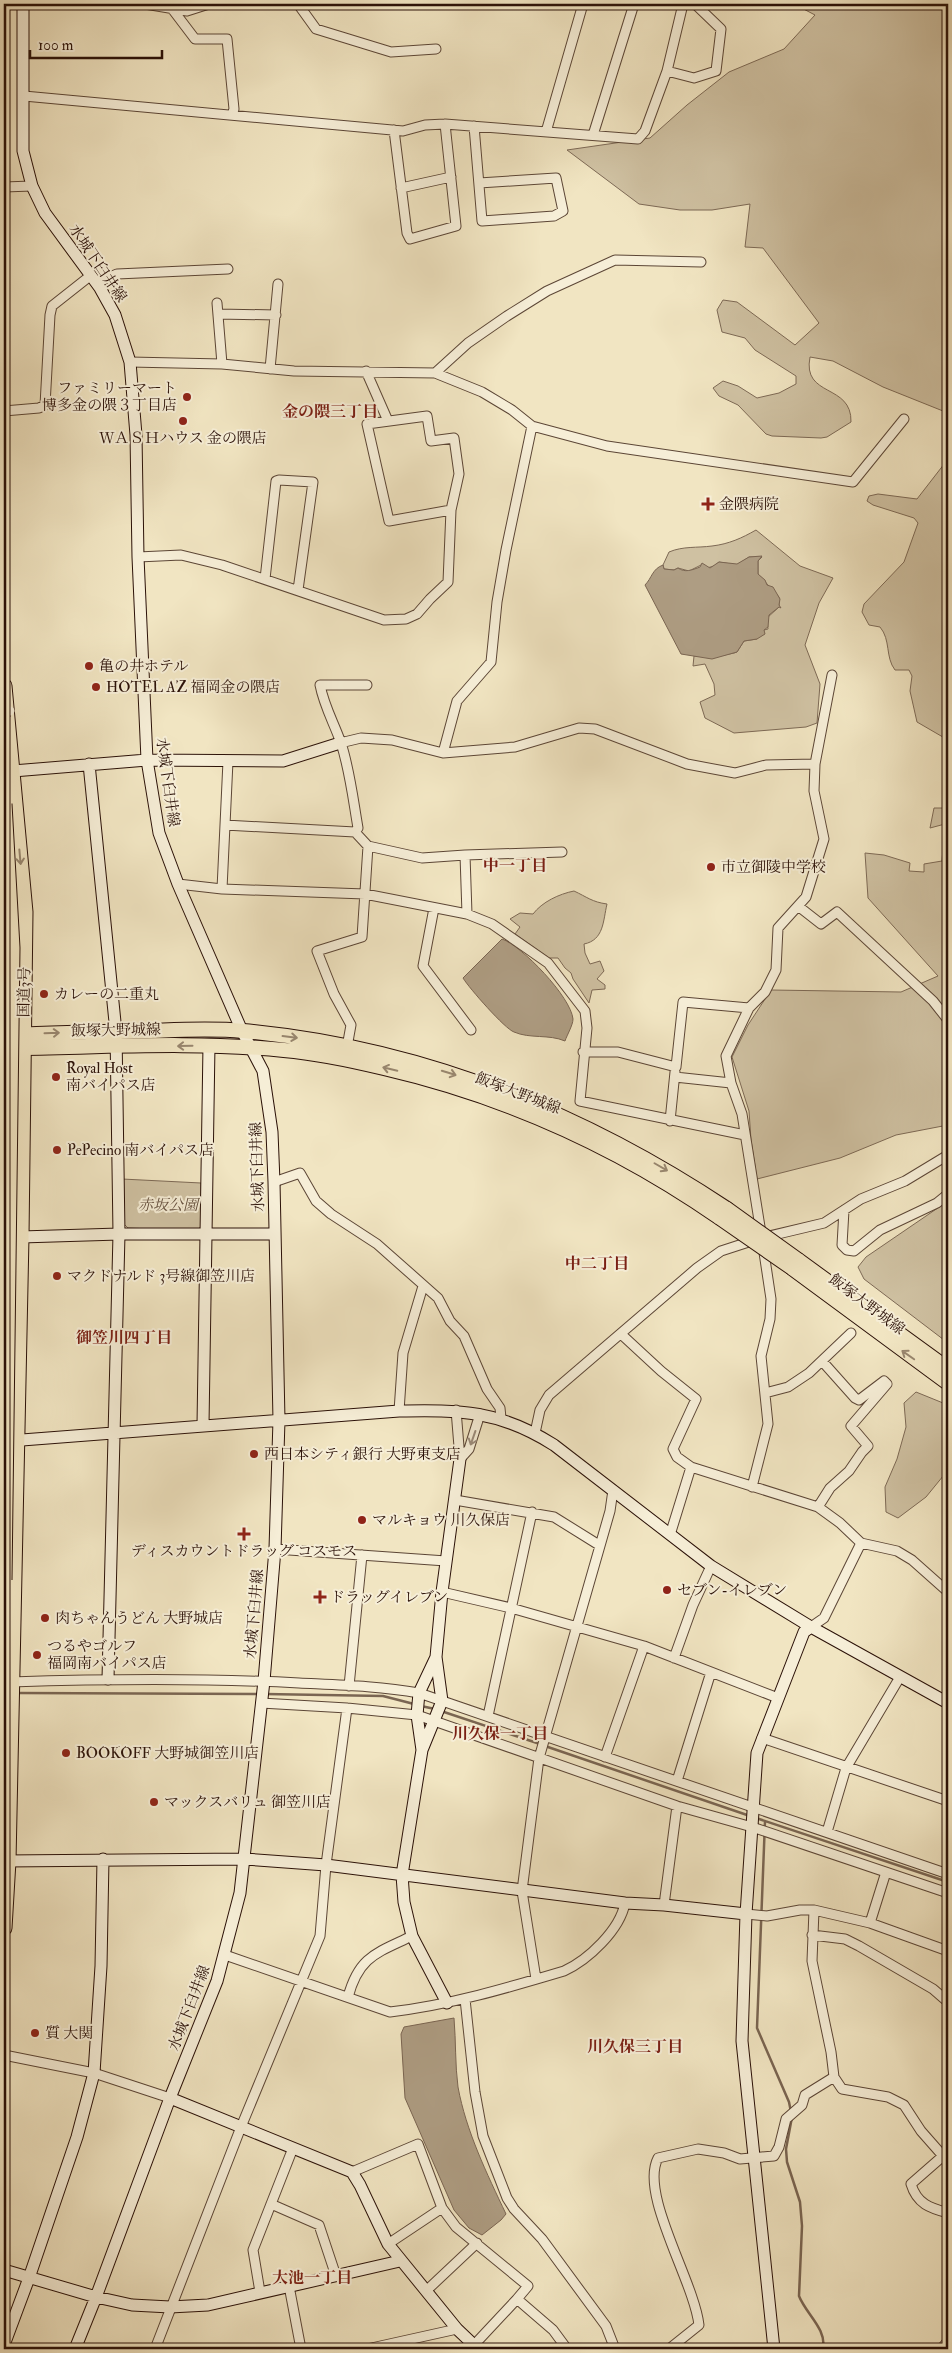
<svg xmlns="http://www.w3.org/2000/svg" width="952" height="2353" viewBox="0 0 952 2353" font-family="'IM FELL Double Pica','Noto Serif JP',serif">
  <style>
    .green { fill: #cfc1a2; stroke: #7d6955 }
    .water { fill: #ae9d83; stroke: #7a6552 }
    .lines { fill: none; stroke-linecap: round; stroke-linejoin: round }
    .stream { stroke: #7a6552; stroke-width: 2.5 }
    .street-casing { stroke: #5c4636; stroke-width: 11 }
    .secondary-casing { stroke: #2b1108; stroke-width: 13 }
    .primary-casing { stroke: #2b1108; stroke-width: 16 }
    .highway-casing { stroke: #2b1108; stroke-width: 17 }
    .street { stroke: #f6eed7; stroke-width: 9 }
    .secondary { stroke: #f6eed7; stroke-width: 11 }
    .primary { stroke: #f1e5c2; stroke-width: 14 }
    .highway { stroke: #f1e5c2; stroke-width: 15 }
    .street-bridge-casing { stroke: #5c4636; stroke-width: 11; stroke-linecap: butt }
    .primary-bridge-casing { stroke: #2b1108; stroke-width: 16; stroke-linecap: butt }
    .highway-bridge-casing { stroke: #2b1108; stroke-width: 17; stroke-linecap: butt }
    .street-bridge { stroke: #f6eed7; stroke-width: 9 }
    .primary-bridge { stroke: #f1e5c2; stroke-width: 14 }
    .highway-bridge { stroke: #f1e5c2; stroke-width: 15 }
    .oneway { stroke: #98866e }
    .oneway2 { stroke: #9b8b7a }
    .poi-dot { fill: #8f2418; stroke: #f6eed7; stroke-width: 2 }
    .labels { text-anchor: middle; stroke-width: 4; stroke-linejoin: round; paint-order: stroke }
    .street-label { font-size: 15px; fill: #2b1108; stroke: #f6eed7 }
    .poi-label { font-size: 15px; fill: #2b1108; stroke: #f6eed7; text-anchor: start }
    .park-label { font-size: 15px; font-style: italic; fill: #644f3e; stroke: #f6eed7 }
    .neighbourhood-label { font-size: 16px; font-weight: bold; fill: #7a1f14; stroke: #f6eed7 }
  </style>
  <rect width="100%" height="100%" fill="#f1e5c2"/>
  <filter id="stains"><feTurbulence type="fractalNoise" baseFrequency=".004" numOctaves="4"/><feColorMatrix values="0 0 0 0 .2 0 0 0 0 .09 0 0 0 0 .02 0 0 0 .5 -.17"/></filter>
  <radialGradient id="worn" r=".72"><stop offset=".6" stop-color="#630" stop-opacity="0"/><stop offset="1" stop-color="#630" stop-opacity=".3"/></radialGradient>
  <path class="green" d="M794,4h154v409l-65,-26 -50,-26 -23,-4c-8,41 42,26 41,65l-24,15 -6,1 -49,-2 -6,-2 -28,-29 -19,-9 -6,-8 10,-7 15,5 19,12 22,-5 17,-9v-8l-41,-26 -10,-12 -23,-6 -5,-22 6,-10 14,2 58,43 24,-22 -56,-75 -18,-1 5,-43 -38,6h-32l-41,-6 -72,-54 83,-12 37,-33 42,-33 55,-23 31,-34z
    M948,459v281l-31,-18 -7,-31 2,-15 -3,-6h-14c-10,-13 -4,-30 -15,-43l-11,-2 -7,-13 2,-8 40,-42 14,-39 -4,-5 -41,-13 -6,-4 2,-5 9,-2 39,5z
    M756,530l44,36 33,12 -14,25 -14,42 15,39 -3,39 -11,4 -72,6 -29,-15 -5,-16 15,-7 -1,-11 -9,-20 -12,2 1,-10 21,1 19,-4 3,-1 7,-11 13,-2 7,-9 4,-1 -1,-11 12,-11v-10l-21,-23v-13l4,-4h-13l-12,8 -18,-3 -5,4 -7,2 -4,-4 -14,7 -11,-3 -4,2 -10,-1 -1,-4 6,-13c14,-6 28,-4 43,-6 17,-2 30,-8 44,-16z
    M934,808h14v317l-52,10 -56,23 -83,21 -6,-39 -2,-29 -17,-54 16,-32 23,-35 130,2 37,-16 -70,-78 -3,-45 19,2 26,8 -1,8 15,1v-8l18,-3 3,-37 -15,4z
    M574,891c13,6 18,11 33,13 -4,17 -3,36 -23,40l1,9 5,11 10,-3 4,10 -7,8 8,6v4l-13,1 -3,13 -16,-24 -2,-6 -6,-5 -7,-10h-9l-34,-24 5,-7 -10,-8 10,-6 13,1c9,-12 26,-20 41,-23z
    M122,1179l79,4 1,42 -5,6 -69,-3 -6,-6z
    M948,1201v142l-84,-64 -6,-12 8,-10z
    M916,1392l32,13v65l-22,27 -28,21 -12,-6 -1,-25 12,-28 9,-32 -2,-24z"/>
  <path class="water" d="M762,556l-4,5v13l7,6 2,5 6,2 7,12 -1,6 2,3 -2,-1 -10,8 -1,12 -4,3 1,4 -8,5 -13,2 -7,11 -25,7 -31,-5 -36,-69c7,-7 7,-16 18,-20l1,4 10,1 4,-2c7,5 14,2 22,-1l2,-4 8,5 9,-6 18,2 12,-7z
    M502,939c20,7 69,58 71,80 0,6 -6,16 -8,22 -16,-7 -35,-2 -51,-9 -9,-3 -45,-44 -51,-54z
    M454,2018c2,23 1,47 4,69 8,44 29,87 48,127l-5,6 -19,15 -13,-7 -15,-18 -49,-112 -4,-64 3,-7z"/>
  <g class="lines">
    <path class="stream" d="M18,1693l242,1
      M265,1694l118,2 31,8
      M421,1706l14,3
      M441,1711l99,33
      M545,1746l205,70
      M756,1818l192,64
      M765,1821l-8,207 32,74 2,10
      M792,2117l-6,32 1,13 13,40 2,24 -3,70c7,18 28,33 24,53"/>
    <g class="street-casing">
      <path id="street" d="M145,4l42,7 22,-7
        M298,4l18,25 75,23 45,-3
        M173,10l22,29h32l7,70 -2,6
        M667,71l16,-67
        M24,96l379,35 22,-6 20,-1 193,15 7,-8 22,-60 27,7 22,-7 5,-42 -26,-25
        M474,126l8,95 72,-5 9,-5 -7,-33 -77,5
        M394,130l13,103 3,6 46,-13 -11,-102
        M546,132l37,-128
        M593,135l41,-131
        M4,187l28,-1
        M401,188l50,-11
        M96,283l21,-9 111,-5
        M217,303l5,61
        M218,314l58,1
        M130,362l92,2 72,7 141,2 47,19 30,18 20,16 75,20 246,36 51,-63
        M270,369l8,-85
        M366,371l22,50
        M435,373l33,-30 39,-27 40,-25 68,-31 86,2
        M4,411l35,-3 6,-3 5,-90 2,-9 38,-30
        M138,557l43,-2 41,10 162,55 22,-1 11,-5 13,-15 18,-17 3,-72 8,-36 -5,-36 -23,3 -4,-25 -60,8 22,97 62,-11
        M265,579l11,-98 3,-1 34,2 -15,108
        M367,685h-47c4,21 14,38 21,58 9,28 12,56 17,85l-3,4 13,14 54,12 43,-3 2,59
        M340,743l21,-5 31,2 51,13 72,-6 64,-19 16,1 92,35 48,9 31,-8 49,-1
        M443,753l14,-52 34,-39 6,-60 9,-52 26,-124
        M225,825l130,7
        M465,855l97,-3
        M178,884l44,5 143,5 102,20 25,10 56,39 37,48 2,17 -7,73 165,34
        M222,889l6,-128
        M798,906l23,18 16,-12 96,89 15,19
        M434,908l-11,58 48,64
        M347,1047l4,-22 -17,-31 -17,-43 45,-14 6,-91
        M583,1052h35l58,15 7,-65 66,6
        M675,1077l56,6
        M670,1121l5,-49
        M274,1182l26,-9 16,28 15,13 46,30 61,54 12,23 14,15 23,53 13,19 1,10
        M844,1210l-2,35 5,5 7,1 26,-21 57,-27 11,-9
        M761,1233l-19,-119 -11,-31 -5,-27 23,-48 16,-16 11,-22 2,-42 28,-31 18,-58 -10,-48 1,-27 17,-89
        M621,1334l40,37 35,28 -23,50 4,8 14,10 127,40 22,16 21,20 36,8 15,9 36,32
        M765,1393l23,-6 21,-14 42,-40
        M456,1410l4,49
        M399,1411l4,-58 20,-67
        M535,1433l5,-23 9,-15 148,-127 24,-17 40,-13 63,-15 37,-24 44,-18 43,-26
        M460,1459l9,-10 11,-35
        M752,1487l16,-63 -7,-68 9,-37 1,-20 -8,-53
        M455,1500l99,17 45,28
        M818,1507l12,-19 19,-17 13,-19 6,-6 -17,-20 36,-42 -3,-3 -25,19 -4,-2 -33,-37
        M670,1535l21,-68
        M275,1549l171,12
        M442,1592l69,16 133,38 134,52
        M811,1627l13,-9 37,-75
        M674,1658l19,-53 18,-39
        M11,1682c96,-3 192,-4 288,1 40,2 80,3 120,10l529,181
        M349,1686l13,-131
        M261,1703l86,5 70,7 260,91 75,21 196,66
        M488,1716l44,-204
        M762,1738l186,63
        M605,1757l39,-111
        M677,1781l34,-109
        M827,1832l19,-64 54,-91
        M664,1905l13,-99
        M814,1910l-2,51 19,91 3,25 8,12 46,8 16,8 17,26 22,25
        M746,1914l21,2 33,-6h14l56,13 78,28
        M870,1923l16,-51
        M812,1935l33,4 14,7 74,43 15,13
        M225,1955l165,57c60,-7 117,-24 174,-41 24,-11 56,-41 61,-68
        M536,1979l-14,-88 17,-133 71,-247 3,-21
        M348,1997c11,-41 29,-44 64,-61
        M465,1999l10,93 8,44 24,62 7,11 28,30 64,87 9,23
        M4,2055l90,18 76,25
        M947,2155l-4,1 -32,28c6,20 19,24 37,29
        M352,2172l66,-28 24,64 14,19 72,59 -11,13 36,31 14,19
        M271,2204l48,21 17,51
        M388,2244l54,-36
        M289,2286l12,63
        M426,2291l51,-48
        M260,2292l-7,-42 40,-102
        M474,2345l43,-46
        M155,2349l86,-222 79,-191 6,-71 21,-157
        M367,2349l90,-20
        M669,2349l30,-24c-5,-44 -60,-131 -41,-167l40,-9 26,4 16,6 34,-3 5,-9 7,-28 16,-14 3,-10 29,-18
        M941,2349l7,-8"/>
    </g>
    <g class="secondary-casing">
      <path id="secondary" d="M23,4v147l9,35 13,27 55,75 15,27 15,47 6,73 2,122 9,203 12,73 19,51 64,147 21,40 9,61 2,50 5,238 -4,129 -11,132 -24,212 -23,88 -47,117 -74,199 -21,52
        M89,764l27,268 3,202 -11,445
        M13,771l134,-11 136,1 57,-18
        M21,1237l98,-3h155
        M203,1425l6,-380
        M9,1441l390,-30c61,-1 100,-1 155,34l157,121 100,61 137,76
        M422,1750l-5,-35 2,-22 17,-36
        M4,1861l241,-2 81,6 299,38 39,2 82,9
        M447,2003l-35,-67 -8,-34 -2,-27 20,-125 20,-49 -6,-44 6,-65 18,-133
        M170,2098l182,74 8,13 28,59 69,85 21,20
        M4,2270l92,27 36,8 38,2 38,-2 192,-44
        M4,2345l25,-67 48,-141 17,-64 7,-107 2,-107
        M774,2349l-32,-308 4,-127 11,-161 47,-121 7,-5"/>
    </g>
    <g class="primary-casing">
      <path id="primary" d="M12,1035c45,-2 91,-3 136,-4 31,-1 63,-3 95,0 175,16 338,81 484,178
        M12,1048c90,-1 182,-7 272,2 34,3 67,10 100,18 121,28 234,79 336,150
        M798,1260l150,109
        M792,1268l156,115"/>
    </g>
    <g class="highway-casing">
      <path id="highway" d="M4,686l21,226 -4,325 -13,624 -4,67"/>
    </g>
    <use href="#street" class="street"/>
    <use href="#secondary" class="secondary"/>
    <use href="#primary" class="primary"/>
    <use href="#highway" class="highway"/>
    <g class="street-bridge-casing">
      <path id="street-bridge" d="M4,712l6,-1"/>
    </g>
    <g class="primary-bridge-casing">
      <path id="primary-bridge" d="M727,1209l71,51
        M720,1218l72,50"/>
    </g>
    <g class="highway-bridge-casing">
      <path id="highway-bridge" d="M4,804l8,144 -8,632"/>
    </g>
    <use href="#street-bridge" class="street-bridge"/>
    <use href="#primary-bridge" class="primary-bridge"/>
    <use href="#highway-bridge" class="highway-bridge"/>
  </g>
  <defs><path id="oneway-shaft" d="M-6 0H5M1.5-3L5.5 0L1.5 3" fill="none" stroke-width="1.6" stroke-linecap="round" stroke-linejoin="round" transform="scale(1.25)"/></defs>
  <g class="oneway">
    <use href="#oneway-shaft" transform="translate(20 857) rotate(85)"/>
    <use href="#oneway-shaft" transform="translate(52 1033) rotate(-2)"/>
    <use href="#oneway-shaft" transform="translate(290 1037) rotate(7)"/>
    <use href="#oneway-shaft" transform="translate(185 1046) rotate(179)"/>
    <use href="#oneway-shaft" transform="translate(390 1069) rotate(-167)"/>
    <use href="#oneway-shaft" transform="translate(449 1073) rotate(17)"/>
    <use href="#oneway-shaft" transform="translate(661 1167) rotate(30)"/>
    <use href="#oneway-shaft" transform="translate(908 1355) rotate(-145)"/>
  </g>
  <use class="oneway2" href="#oneway-shaft" transform="translate(473 1438) rotate(109)"/>
  <g class="poi-dot">
    <circle cx="187" cy="397" r="5"/>
    <circle cx="183" cy="421" r="5"/>
    <path d="M705.5 496.5h5v5h5v5h-5v5h-5v-5h-5v-5h5z"/>
    <circle cx="89" cy="666" r="5"/>
    <circle cx="96" cy="687" r="5"/>
    <circle cx="711" cy="867" r="5"/>
    <circle cx="44" cy="994" r="5"/>
    <circle cx="56" cy="1077" r="5"/>
    <circle cx="57" cy="1150" r="5"/>
    <circle cx="57" cy="1276" r="5"/>
    <circle cx="254" cy="1454" r="5"/>
    <circle cx="362" cy="1520" r="5"/>
    <path d="M241.5 1526.5h5v5h5v5h-5v5h-5v-5h-5v-5h5z"/>
    <circle cx="667" cy="1590" r="5"/>
    <path d="M317.5 1589.5h5v5h5v5h-5v5h-5v-5h-5v-5h5z"/>
    <circle cx="45" cy="1618" r="5"/>
    <circle cx="37" cy="1655" r="5"/>
    <circle cx="66" cy="1753" r="5"/>
    <circle cx="154" cy="1802" r="5"/>
    <circle cx="35" cy="2033" r="5"/>
  </g>
  <g class="labels">
    <g class="street-label">
      <text transform="translate(98 263) rotate(56)" y="5">水城下臼井線</text>
      <text transform="translate(168 782) rotate(82)" y="5">水城下臼井線</text>
      <text transform="translate(24 992) rotate(-89)" y="5">国道3号</text>
      <text transform="translate(116 1030) rotate(-1)" y="5">飯塚大野城線</text>
      <text transform="translate(518 1093) rotate(21)" y="5">飯塚大野城線</text>
      <text transform="translate(257 1167) rotate(-92)" y="5">水城下臼井線</text>
      <text transform="translate(867 1304) rotate(37)" y="5">飯塚大野城線</text>
      <text transform="translate(254 1614) rotate(-85)" y="5">水城下臼井線</text>
      <text transform="translate(189 2008) rotate(-69)" y="5">水城下臼井線</text>
    </g>
    <g class="poi-label">
      <text x="177" y="393" text-anchor="end">ファミリーマート<tspan x="177" dy="17">博多金の隈３丁目店</tspan></text>
      <text x="183" y="443" text-anchor="middle">ＷＡＳＨハウス 金の隈店</text>
      <text x="719" y="509">金隈病院</text>
      <text x="99" y="671">亀の井ホテル</text>
      <text x="106" y="692">HOTEL AZ 福岡金の隈店</text>
      <text x="721" y="872">市立御陵中学校</text>
      <text x="54" y="999">カレーの二重丸</text>
      <text x="66" y="1073">Royal Host<tspan x="66" dy="17">南バイパス店</tspan></text>
      <text x="67" y="1155">PePecino 南バイパス店</text>
      <text x="67" y="1281">マクドナルド 3号線御笠川店</text>
      <text x="264" y="1459">西日本シティ銀行 大野東支店</text>
      <text x="372" y="1525">マルキョウ 川久保店</text>
      <text x="244" y="1556" text-anchor="middle">ディスカウントドラッグ コスモス</text>
      <text x="677" y="1595">セブン-イレブン</text>
      <text x="330" y="1602">ドラッグイレブン</text>
      <text x="55" y="1623">肉ちゃんうどん 大野城店</text>
      <text x="47" y="1651">つるやゴルフ<tspan x="47" dy="17">福岡南バイパス店</tspan></text>
      <text x="76" y="1758">BOOKOFF 大野城御笠川店</text>
      <text x="164" y="1807">マックスバリュ 御笠川店</text>
      <text x="45" y="2038">質 大関</text>
    </g>
    <g class="park-label">
      <text x="168" y="1210">赤坂公園</text>
    </g>
    <g class="neighbourhood-label">
      <text x="330" y="417">金の隈三丁目</text>
      <text x="515" y="871">中一丁目</text>
      <text x="597" y="1269">中二丁目</text>
      <text x="124" y="1343">御笠川四丁目</text>
      <text x="500" y="1739">川久保一丁目</text>
      <text x="635" y="2052">川久保三丁目</text>
      <text x="312" y="2283">大池一丁目</text>
    </g>
  </g>
  <rect width="952" height="2353" fill="none" stroke="#f1e5c2" stroke-width="20"/>
  <rect x="5" y="5" width="942" height="2343" fill="none" stroke="#2b1108" stroke-width="2.5"/>
  <rect x="10" y="10" width="932" height="2333" fill="none" stroke="#2b1108"/>
  <path d="M30 50v8h132v-8" fill="none" stroke="#2b1108" stroke-width="2.5"/>
  <text x="38" y="50" font-size="15" fill="#2b1108" stroke="#f6eed7" stroke-width="4" paint-order="stroke">100 m</text>
  <rect width="100%" height="100%" filter="url(#stains)"/>
  <rect width="100%" height="100%" fill="url(#worn)"/>
</svg>
